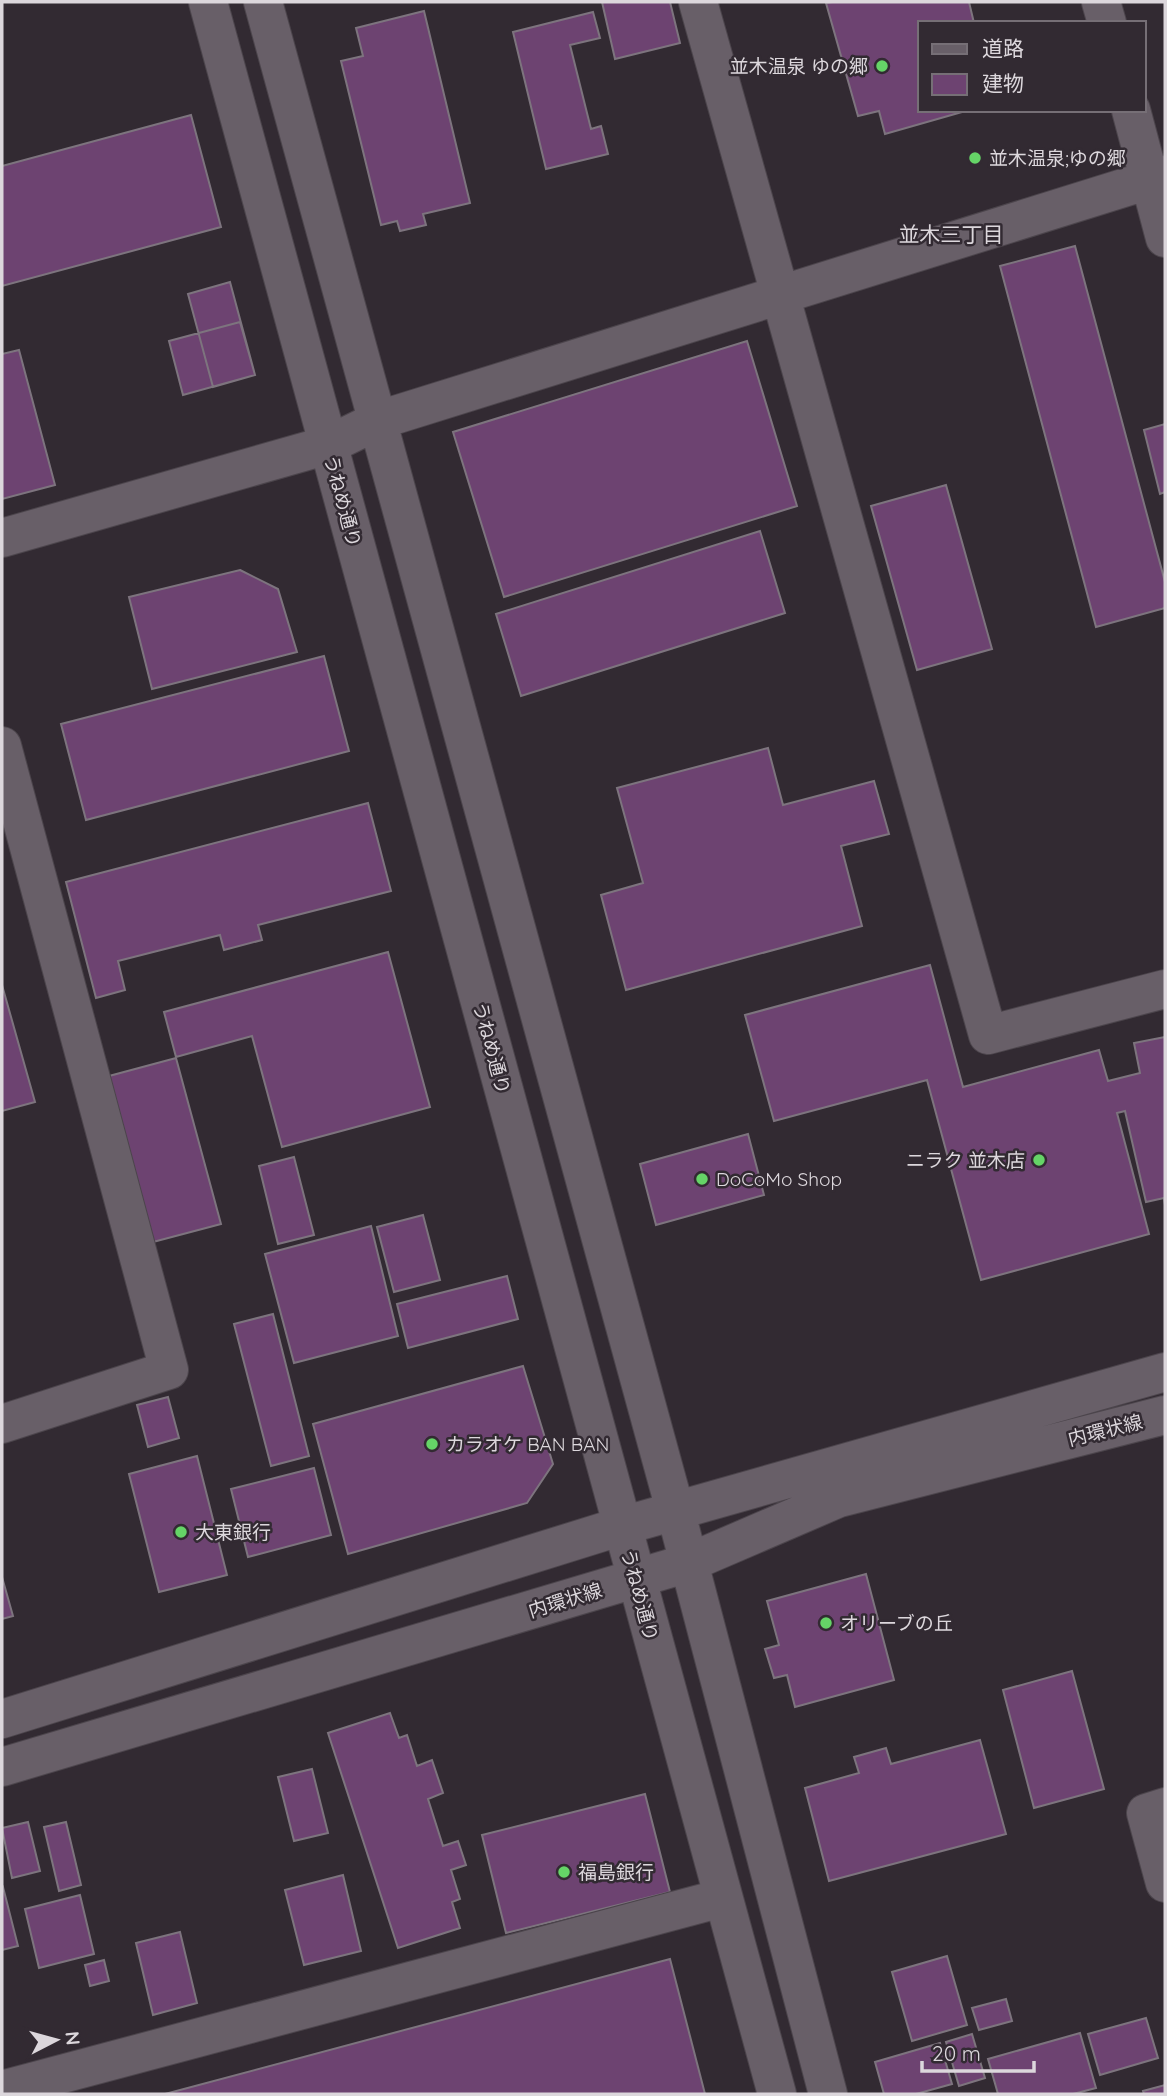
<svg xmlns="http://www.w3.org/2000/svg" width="1167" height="2096" viewBox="0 0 1167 2096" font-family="Quicksand,'Noto Sans JP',sans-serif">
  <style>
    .building { fill: #6d4371; stroke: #7d747e; stroke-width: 2 }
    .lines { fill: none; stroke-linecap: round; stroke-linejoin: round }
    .minor-casing { stroke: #4c454c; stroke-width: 40 }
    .minor { stroke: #685f68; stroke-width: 38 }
    .poi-dot { fill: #65d467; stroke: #322a32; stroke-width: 2.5 }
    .labels { text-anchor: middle; stroke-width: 5; stroke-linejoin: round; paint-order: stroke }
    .poi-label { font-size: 19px; fill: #dcd7dc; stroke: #322a32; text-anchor: start }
    .street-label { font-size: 19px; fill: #dcd7dc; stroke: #322a32 }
    .neighbourhood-label { font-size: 21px; fill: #dcd7dc; stroke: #322a32 }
  </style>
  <rect width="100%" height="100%" fill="#322a32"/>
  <path class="building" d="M602,2h68l10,41 -65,16z
    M832,2h137l5,21h-54v87l42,2 -77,22 -6,-23 -21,5 -32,-113z
    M424,11l46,192 -47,11 3,11 -26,6 -3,-10 -16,4 -40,-164 22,-5 -7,-28z
    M593,12l7,26 -30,7 21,84 10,-3 7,28 -62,15 -33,-137z
    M191,115l30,112 -219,59v-120z
    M1075,246l90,336v26l-69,19 -96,-361z
    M230,282l25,93 -42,12 -25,-93z
    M240,322l15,53 -72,20 -14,-54z
    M747,341l50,165 -293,91 -51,-165z
    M19,350l36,135 -53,14v-145z
    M1165,424v68l-5,2 -16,-64z
    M946,485l46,164 -75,21 -46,-164z
    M760,531l25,82 -264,83 -25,-82z
    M240,570l38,19 19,63 -145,37 -23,-92z
    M324,656l25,95 -263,69 -25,-96z
    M768,748l15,57 91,-24 15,53 -48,12 21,80 -236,64 -25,-95 42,-12 -26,-95z
    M368,803l23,88 -133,34 4,15 -38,10 -4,-15 -102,26 7,29 -29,8 -30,-116z
    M388,952l42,155 -148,40 -30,-111 -76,21 -12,-45z
    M930,965l33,122 136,-37 9,31 32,-8 -6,-30 31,-6v168l-1,-7 -18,4 -21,-91 -8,2 32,121 -168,46 -54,-200 -153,41 -29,-106z
    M2,985l33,117 -33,9z
    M176,1058l45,166 -68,18 -44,-166z
    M748,1134l16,61 -108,30 -16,-61z
    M294,1157l20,78 -36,9 -19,-78z
    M423,1215l17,65 -46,12 -17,-65z
    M371,1226l27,110 -104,27 -29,-109z
    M507,1276l11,43 -110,29 -11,-44z
    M273,1314l36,142 -38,10 -37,-142z
    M523,1366l30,98 -26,39 -179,51 -35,-130z
    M168,1397l11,41 -31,9 -11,-42z
    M197,1456l30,119 -68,17 -30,-118z
    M314,1468l17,67 -83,22 -17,-68z
    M866,1574l28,106 -99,27 -8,-32 -13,3 -9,-29 14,-4 -12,-44z
    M2,1577l11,39 -11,3z
    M1072,1671l32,118 -70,19 -31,-118z
    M390,1713l9,25 8,-3 10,31 15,-6 11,33 -15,6 15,47 15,-5 8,24 -15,5 9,29 -8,3 8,26 -62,20 -70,-215z
    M980,1740l26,94 -177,47 -24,-93 54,-15 -5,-16 32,-9 5,16z
    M312,1769l16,64 -34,8 -16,-64z
    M645,1794l25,98 -164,41 -24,-98z
    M28,1822l12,49 -28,7 -10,-50z
    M66,1822l15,63 -22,6 -15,-64z
    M343,1875l18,76 -57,14 -19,-75z
    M3,1887l15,59 -16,4v-62z
    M80,1895l14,59 -55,14 -14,-59z
    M180,1932l17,71 -44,12 -17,-72z
    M947,1956l20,69 -55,16 -20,-69z
    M670,1959l35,135h-540z
    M104,1960l5,21 -19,5 -5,-21z
    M1006,1999l6,22 -33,9 -7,-22z
    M1146,2018l12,40 -58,17 -12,-41z
    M1080,2033l16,55 -23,6h-75l-10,-35z
    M972,2034l13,44 -26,8 -13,-44z
    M940,2043l12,41 -36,10h-32l-9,-32z
    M1165,2085v9h-21l-1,-3z"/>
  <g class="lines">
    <g class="minor-casing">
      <path id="minor" d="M208,2l569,2092
        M263,2l413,1511 152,581
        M698,2l290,1033 177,-46
        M1101,2l6,21
        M1131,110l34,128
        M2,538l326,-93 51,-25 786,-245
        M2,746l167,624 -167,54
        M2,1719l620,-193 543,-154
        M2,1767l686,-204 151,-65 326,-83
        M1165,1807l-19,6 19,70
        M2,2090l720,-192"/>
    </g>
    <use href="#minor" class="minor"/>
  </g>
  <g class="poi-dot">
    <circle cx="882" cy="66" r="7"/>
    <circle cx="975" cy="158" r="7"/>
    <circle cx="1039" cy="1160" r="7"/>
    <circle cx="702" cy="1179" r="7"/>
    <circle cx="432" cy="1444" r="7"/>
    <circle cx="181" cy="1532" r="7"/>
    <circle cx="826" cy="1623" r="7"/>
    <circle cx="564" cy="1872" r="7"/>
  </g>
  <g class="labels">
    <g class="poi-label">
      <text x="868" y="73" text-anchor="end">並木温泉 ゆの郷</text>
      <text x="989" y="165">並木温泉;ゆの郷</text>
      <text x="1025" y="1167" text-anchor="end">ニラク 並木店</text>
      <text x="716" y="1186">DoCoMo Shop</text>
      <text x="446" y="1451">カラオケ BAN BAN</text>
      <text x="195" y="1539">大東銀行</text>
      <text x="840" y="1630">オリーブの丘</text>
      <text x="578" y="1879">福島銀行</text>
    </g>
    <g class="street-label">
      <text transform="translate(343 501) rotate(75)" y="7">うねめ通り</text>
      <text transform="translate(492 1048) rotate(75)" y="7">うねめ通り</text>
      <text transform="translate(1105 1430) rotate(-14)" y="7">内環状線</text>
      <text transform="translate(640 1595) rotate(75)" y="7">うねめ通り</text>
      <text transform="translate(565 1600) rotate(-17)" y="7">内環状線</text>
    </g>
    <g class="neighbourhood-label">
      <text x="951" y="242">並木三丁目</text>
    </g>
  </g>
  <rect width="1167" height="2096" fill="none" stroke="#dcd7dc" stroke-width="7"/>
  <rect x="918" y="21" width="228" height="91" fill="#322a32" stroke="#766f76" stroke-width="2"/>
  <rect x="932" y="44" width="35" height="10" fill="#685f68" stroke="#766f76" stroke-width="2"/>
  <text x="982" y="56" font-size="21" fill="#dcd7dc">道路</text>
  <rect x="932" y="74" width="35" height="21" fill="#6d4371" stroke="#766f76" stroke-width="2"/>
  <text x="982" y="91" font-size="21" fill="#dcd7dc">建物</text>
  <g transform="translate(56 2040) rotate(84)" stroke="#322a32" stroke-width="5" paint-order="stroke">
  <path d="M0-5L12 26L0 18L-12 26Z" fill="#dcd7dc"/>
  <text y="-10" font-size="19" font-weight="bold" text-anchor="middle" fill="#dcd7dc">N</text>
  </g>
  <path d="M922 2061v10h112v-10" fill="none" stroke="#dcd7dc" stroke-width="3.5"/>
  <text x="932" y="2061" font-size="21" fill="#dcd7dc" stroke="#322a32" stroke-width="5" paint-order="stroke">20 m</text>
</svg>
